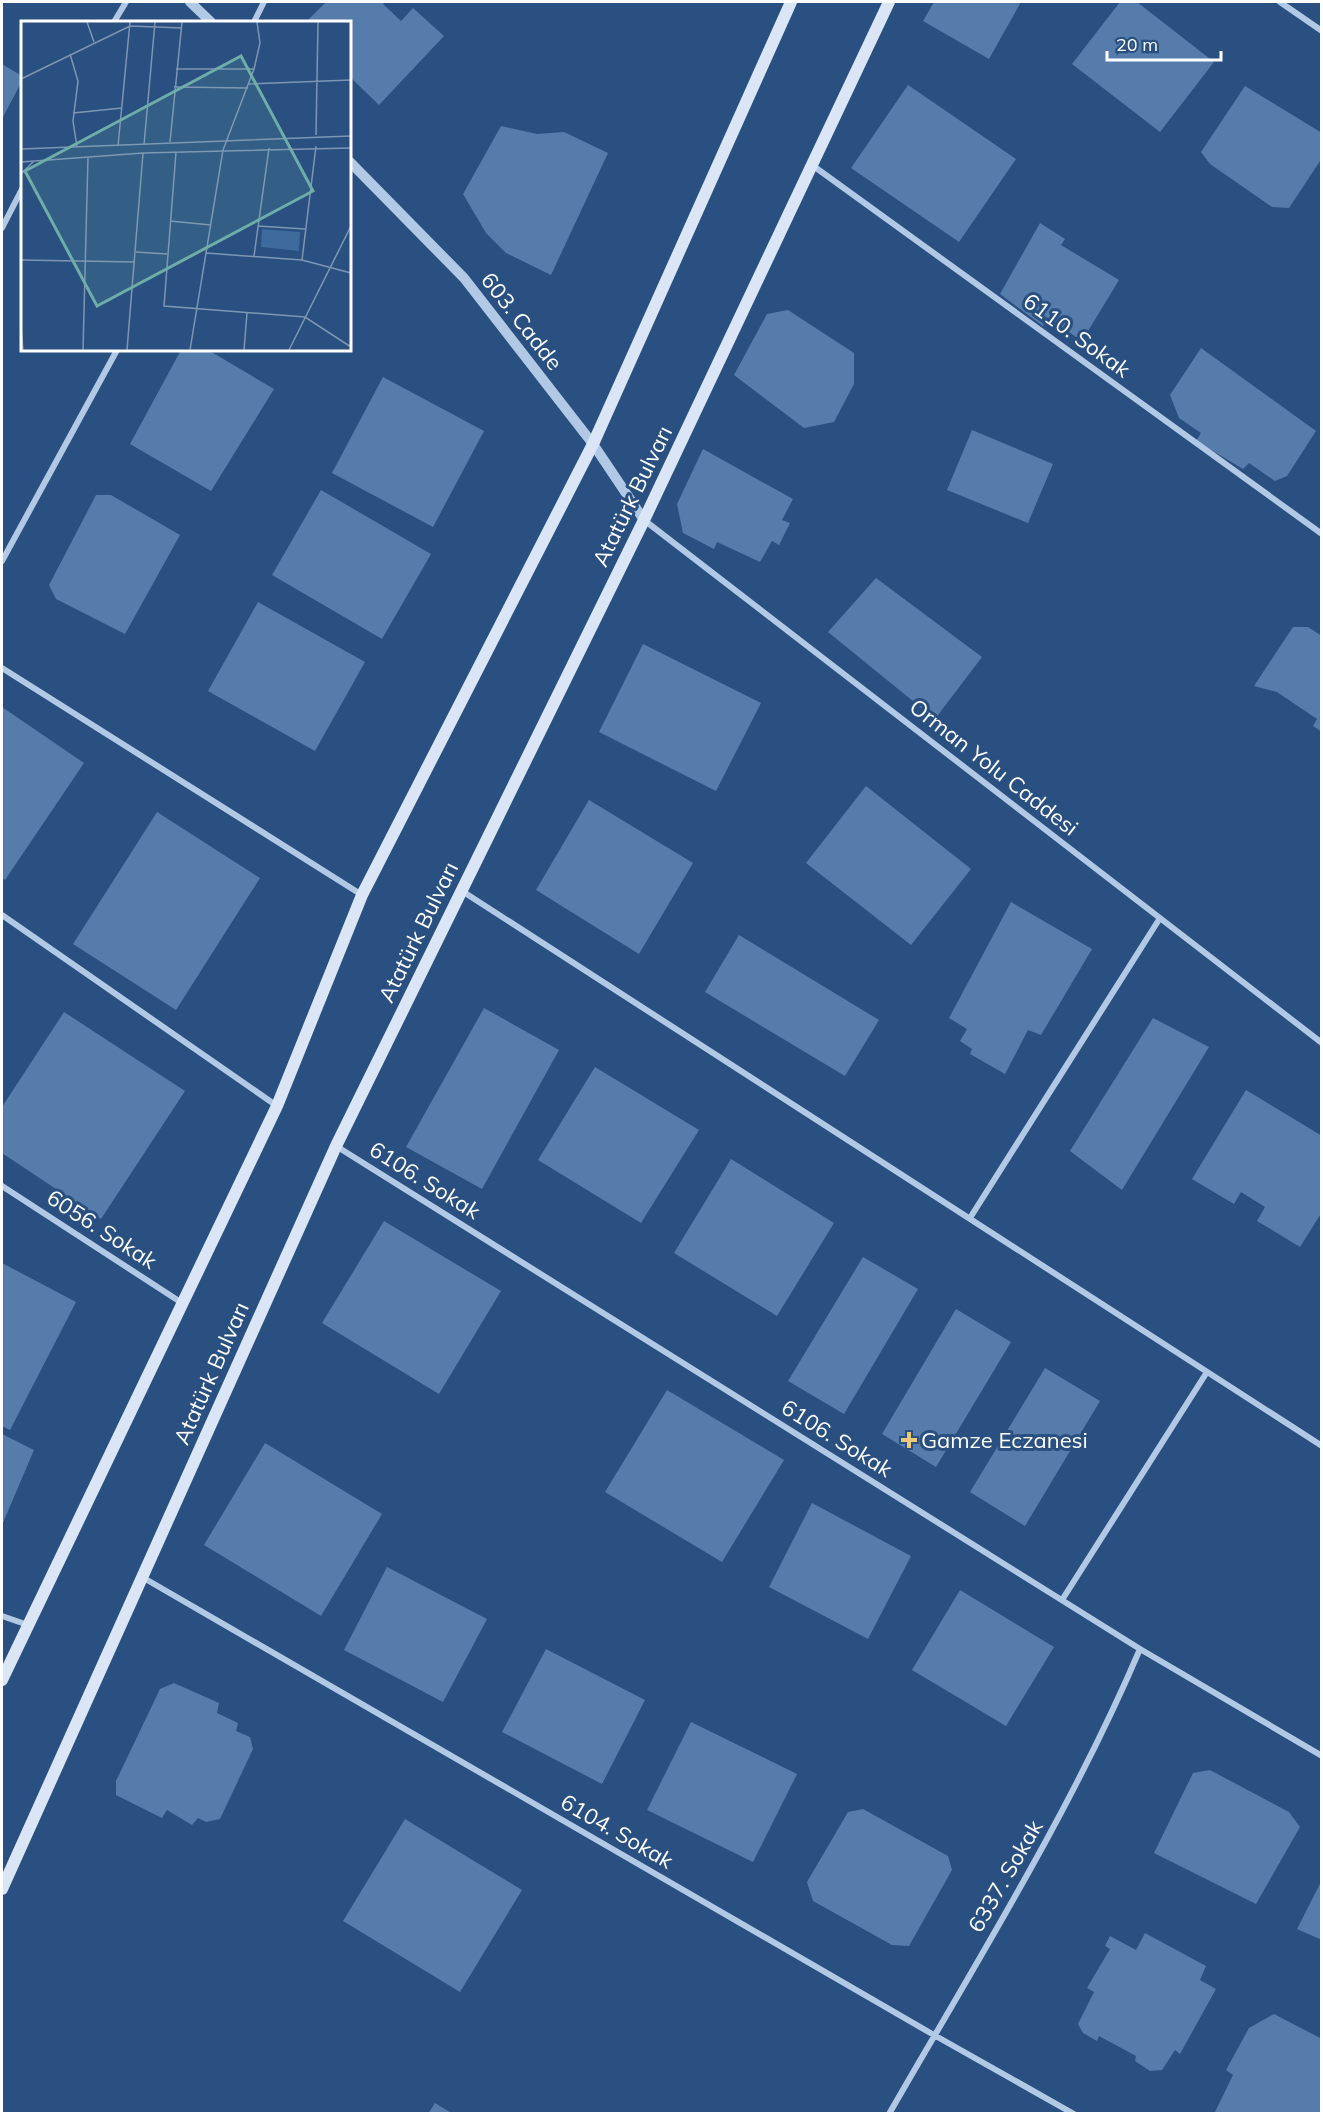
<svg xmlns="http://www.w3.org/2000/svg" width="1323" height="2115" viewBox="0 0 1323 2115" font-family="Mulish,sans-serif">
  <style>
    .building { fill: #567cab }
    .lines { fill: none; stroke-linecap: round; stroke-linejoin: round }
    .minor { stroke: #b1c9e5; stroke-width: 6 }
    .tertiary { stroke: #b1c9e5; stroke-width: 10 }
    .secondary { stroke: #dae6f5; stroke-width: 12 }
    .poi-dot { fill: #ecc978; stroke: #295080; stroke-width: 2 }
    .labels { text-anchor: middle; stroke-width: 6; stroke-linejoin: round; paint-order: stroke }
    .street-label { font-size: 22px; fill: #fff; stroke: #295080 }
    .poi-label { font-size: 22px; fill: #fff; stroke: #295080; text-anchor: start }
    .inset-road { fill: none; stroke: #7f96b3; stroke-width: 1.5 }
    .view { fill: #6fada8; fill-opacity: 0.15; stroke: #6fada8; stroke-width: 3 }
    .inset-edge { fill: none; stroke: #fff; stroke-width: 3 }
  </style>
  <rect width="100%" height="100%" fill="#295080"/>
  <path class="building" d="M326,2h59l-2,2 18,17 12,-13 31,28 -65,69 -29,-28v-55h-44z
    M934,2h87l-32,57 -66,-38z
    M1120,2h17l77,60 -54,70 -88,-68z
    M2,64l20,12v5l-20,38z
    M908,85l108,74 -57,83 -108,-74z
    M1245,86l77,47v25l-33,50 -17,-1 -62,-43 -9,-12z
    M501,126l36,8 27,-2 44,21 -57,122 -45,-22 -20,-20 -23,-39z
    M1040,223l25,16 -4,6 58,35 -37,61 -34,-23 -5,8 -43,-32z
    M788,310l66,43v31l-20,38 -30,6 -70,-53 33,-61z
    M1201,348l115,83 -29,45 -12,5 -26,-18 -6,6 -47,-28 5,-8 -22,-15 -9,-23z
    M181,350h27l66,39 -63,102 -81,-47z
    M383,377l101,54 -51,96 -101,-54z
    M972,430l81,34 -25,59 -81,-33z
    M703,449l90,50 -11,21 8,3 -11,22 -7,-4 -12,21 -43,-20 -3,7 -31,-16 -6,-29z
    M321,490l110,64 -49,85 -110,-64z
    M96,495h15l69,40 -55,99 -69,-35 -7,-14z
    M876,578l106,79 -47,62 -107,-87z
    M258,602l107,60 -50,89 -107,-60z
    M1293,627h15l14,9v96l-9,-6 4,-7 -40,-27 -23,-6z
    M643,644l118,59 -45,88 -117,-59z
    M2,707l82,56 -79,117 -3,-2z
    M866,786l105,83 -60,76 -105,-82z
    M589,800l104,63 -54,91 -103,-64z
    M157,812l103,66 -84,132 -103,-66z
    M1011,902l81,47 -51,86 -13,-5 -23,44 -35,-20 2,-5 -12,-8 7,-12 -18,-11z
    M739,935l140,85 -34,56 -140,-84z
    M484,1008l75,42 -77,139 -76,-42z
    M64,1012l121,79 -84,128 -99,-66v-46z
    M1153,1018l56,29 -87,143 -52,-39z
    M595,1067l104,63 -58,93 -103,-63z
    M1246,1090l76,46v76l-22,35 -43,-26 8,-14 -24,-15 -7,12 -42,-25z
    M731,1159l103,64 -57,93 -103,-63z
    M384,1221l117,70 -62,103 -117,-71z
    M863,1257l55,32 -74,125 -56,-33z
    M2,1263l74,39 -66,128 -8,-4z
    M956,1309l55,33 -75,125 -54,-33z
    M1045,1368l55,33 -75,125 -55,-34z
    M667,1390l117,70 -62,102 -117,-70z
    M2,1434l32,16 -32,75z
    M265,1443l117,71 -61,102 -117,-71z
    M812,1503l99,53 -43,83 -99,-52z
    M387,1567l100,52 -44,83 -99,-52z
    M960,1590l94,57 -48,79 -94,-56z
    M546,1649l99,51 -43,84 -100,-52z
    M174,1683l45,20 -2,10 21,10 -2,8 14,6 3,12 -33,70 -14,3 -8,-4 -6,7 -25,-15 -5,8 -46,-23v-14l44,-92z
    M691,1722l106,52 -44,88 -106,-52z
    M1210,1770l79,42 11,15 -44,77 -102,-51 39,-80z
    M863,1809l85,47 4,14 -43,76 -17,-1 -79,-44 -6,-19 41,-70z
    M405,1819l117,71 -62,102 -117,-71z
    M1322,1880v60l-25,-11z
    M1145,1933l61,33 -6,14 16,9 -36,65 -5,-4 -13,20 -12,1 -15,-10 1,-5 -37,-20 -2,5 -14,-8 -5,-9 16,-32 -7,-4 23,-39 -5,-3 5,-10 26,14z
    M1274,2014l48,25v75h-104l-3,-2 18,-37 -7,-5 23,-42z
    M435,2103l18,11h-25z"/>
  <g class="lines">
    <path class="minor" d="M1280,2l42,29
      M114,22l12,-20
      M254,22l10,-20
      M812,165l510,369
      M2,228l20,-39
      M644,520l678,523
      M2,561l115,-211
      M2,668l360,227
      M462,891l860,555
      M2,915l275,191
      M336,1146l804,503 182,107
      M2,1186l180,117
      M970,1218l190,-300
      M142,1577l792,458 140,79
      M1062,1600l145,-228
      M2,1616l26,9
      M889,2114c88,-153 182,-303 251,-465"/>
    <path class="tertiary" d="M190,2l21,20
      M350,162l114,116 129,166 51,76"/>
    <path class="secondary" d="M2,1680l275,-574 85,-211 231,-451 198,-442
      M2,1889l334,-743 308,-626 245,-518"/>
  </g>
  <path class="poi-dot" d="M906 1431h6v6h6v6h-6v6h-6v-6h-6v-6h6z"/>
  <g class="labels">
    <g class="street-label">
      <text transform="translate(522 321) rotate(52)" y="8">603. Cadde</text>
      <text transform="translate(1077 335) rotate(36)" y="8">6110. Sokak</text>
      <text transform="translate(632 496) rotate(-64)" y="8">Atatürk Bulvarı</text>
      <text transform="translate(994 767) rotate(38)" y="8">Orman Yolu Caddesi</text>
      <text transform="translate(418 932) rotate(-64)" y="8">Atatürk Bulvarı</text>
      <text transform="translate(425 1180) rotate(32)" y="8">6106. Sokak</text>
      <text transform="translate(102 1229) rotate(33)" y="8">6056. Sokak</text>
      <text transform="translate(211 1373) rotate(-66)" y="8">Atatürk Bulvarı</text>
      <text transform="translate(837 1438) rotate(32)" y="8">6106. Sokak</text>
      <text transform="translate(617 1831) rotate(30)" y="8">6104. Sokak</text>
      <text transform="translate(1005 1876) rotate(-60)" y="8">6337. Sokak</text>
    </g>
    <g class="poi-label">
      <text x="921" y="1448">Gamze Eczanesi</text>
    </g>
  </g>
  <g transform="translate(21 21)">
    <rect width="330" height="330" fill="#295080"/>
    <path d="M241,208l38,3 -1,19 -38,-4z" fill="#3e6a9d"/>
    <path class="inset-road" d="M66,1l7,20M49,33l8,27 -5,40 4,26M155,48h78M0,58l109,-53 52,2M228,63l102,-4M153,66l74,1M52,92l49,-5M295,114l2,-113M149,121l12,-120M123,124l11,-123M97,125l12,-124M0,128l330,-13M155,131l-12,154 141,11 46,30M0,141l122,-9 208,-5M0,153l13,-13M149,200l41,4M237,205l47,3M115,231l31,2M185,232l96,7 49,13M233,235l15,-108M0,239l114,2M281,239l14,-114M0,305l2,24M62,329l5,-193M106,329l16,-197M169,329l33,-200 31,-81 6,-26 -3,-21M223,329l3,-37M268,329l62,-124"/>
    <path class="view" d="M220,35l72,135 -216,115 -72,-135z"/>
    <rect width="330" height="330" class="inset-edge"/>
  </g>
  <rect width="1323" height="2115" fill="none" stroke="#ffffff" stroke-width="6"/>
  <path d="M1107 51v9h114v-9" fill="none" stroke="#ffffff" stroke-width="3"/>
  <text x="1116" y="51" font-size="18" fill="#ffffff" stroke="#295080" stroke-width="4.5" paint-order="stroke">20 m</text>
</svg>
